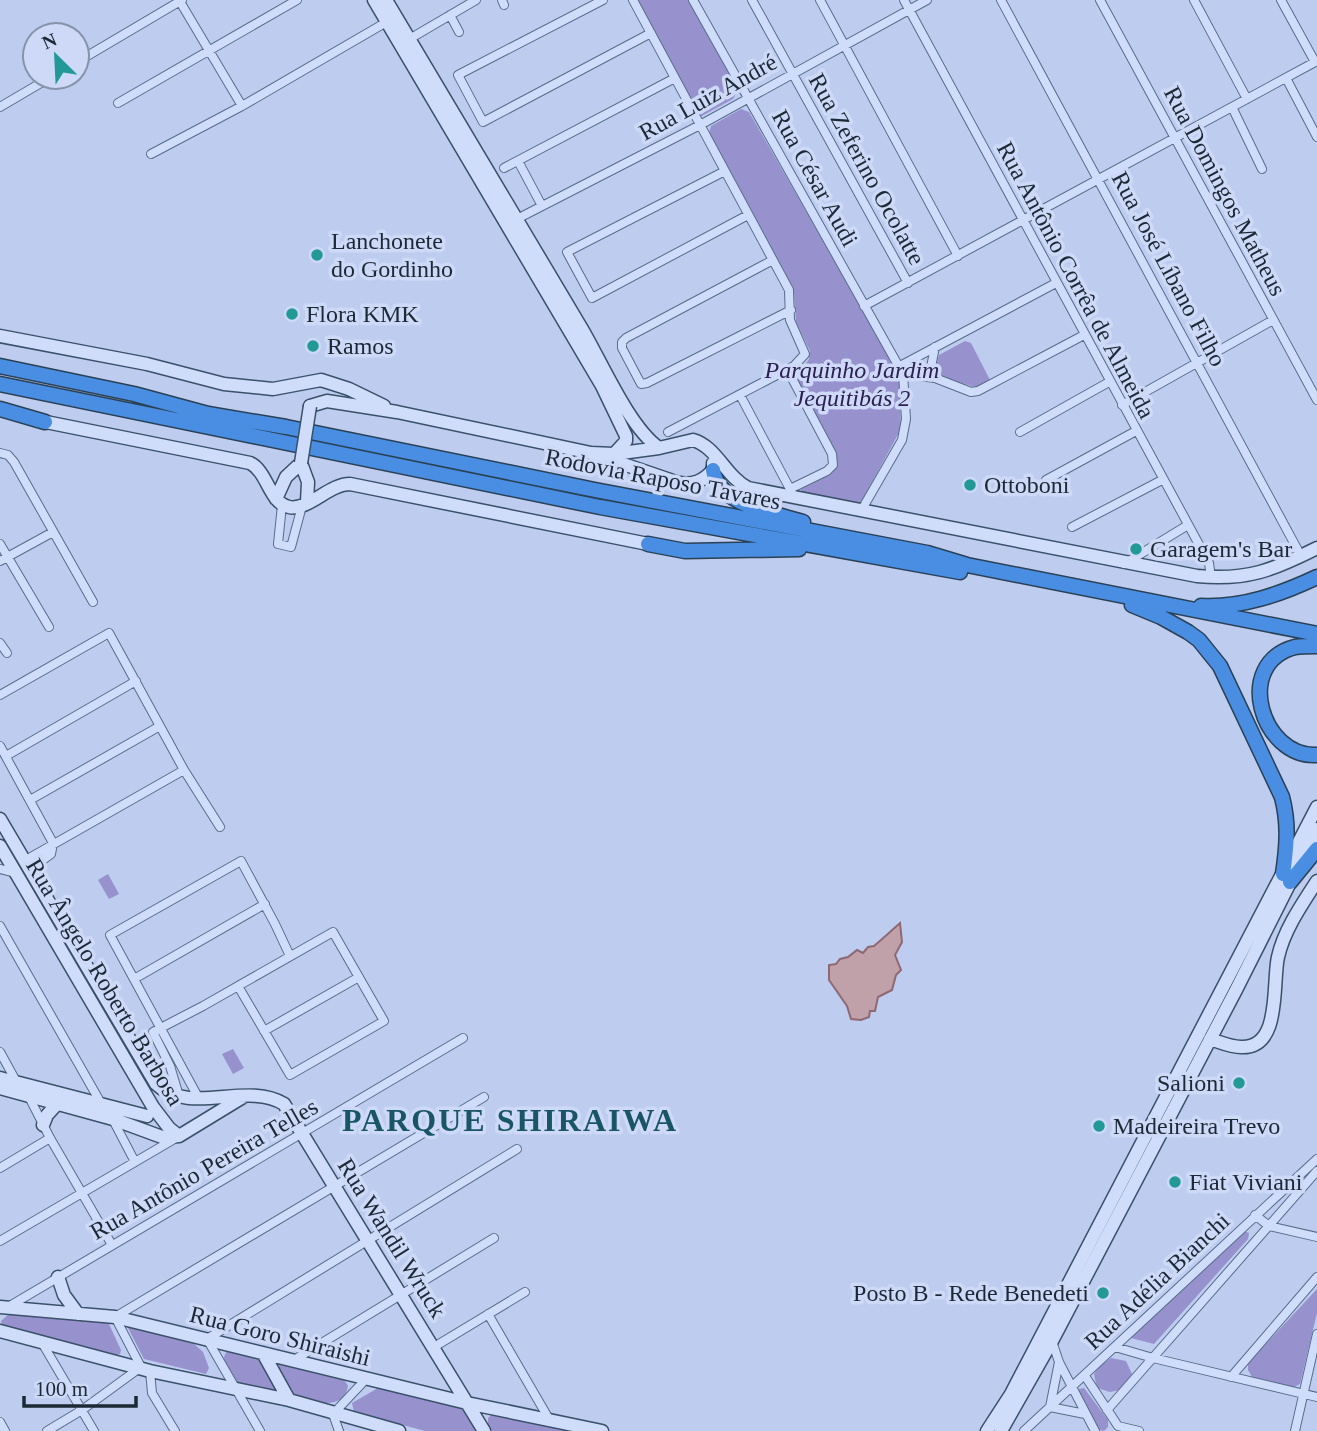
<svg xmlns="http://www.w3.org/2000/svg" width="1317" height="1431" viewBox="0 0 1317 1431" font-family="Georgia,serif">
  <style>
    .green { fill: #9791cd }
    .water { fill: #c0a1aa; stroke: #8e6872; stroke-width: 2 }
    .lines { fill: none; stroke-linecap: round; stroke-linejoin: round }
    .street-casing { stroke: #566d88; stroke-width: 10 }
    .secondary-casing { stroke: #395169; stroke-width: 15 }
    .highway-casing { stroke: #2a4155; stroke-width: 17 }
    .street { stroke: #d0ddfa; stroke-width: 8 }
    .secondary { stroke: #d0ddfa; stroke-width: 12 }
    .highway { stroke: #498ee3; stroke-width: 14 }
    .secondary-bridge-casing { stroke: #395169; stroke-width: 15; stroke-linecap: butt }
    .secondary-bridge { stroke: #d0ddfa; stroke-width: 12 }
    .poi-dot { fill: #239997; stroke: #cdd9f6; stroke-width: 2.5 }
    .labels { text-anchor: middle; stroke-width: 7; stroke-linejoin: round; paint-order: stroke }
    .street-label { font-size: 24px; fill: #1b2936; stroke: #cdd9f6 }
    .poi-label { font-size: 24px; fill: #1b2936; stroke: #cdd9f6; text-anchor: start }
    .park-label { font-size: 24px; font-style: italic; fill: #2d2153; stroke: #cdd9f6 }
    .district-label { font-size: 32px; font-weight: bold; letter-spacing: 2px; fill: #195564; stroke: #cdd9f6 }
  </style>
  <rect width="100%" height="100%" fill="#bdccef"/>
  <path class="green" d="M637,0h51l50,90 -5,9 -33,18z
    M741,109l8,3 150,261 2,56 -41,75 -59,-12v-3l32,-17 4,-9 -2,-12 -39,-73 13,-19 1,-8 -14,-29 -2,-29 -85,-160 2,-7z
    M965,341l6,2 19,37v4l-15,3 -34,-10 -6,-8 4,-14z
    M108,874l11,20 -10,5 -11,-19z
    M233,1049l11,19 -11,6 -11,-20z
    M1244,1231l5,2 -1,6 -94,105 -23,-6z
    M1317,1289v24l-17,71 -8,4 -40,-11 -4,-7v-7z
    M10,1313l98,9 13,28 -1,4 -5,2 -113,-31 -1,-4z
    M127,1326l65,16 11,10 6,16 -3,6 -62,-15z
    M232,1350l25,6 18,30 -2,5 -36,-6 -14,-25 3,-8z
    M1111,1358l15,3 6,13 -12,16 -10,2 -13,-4 -3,-14 5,-7z
    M286,1362l57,16 5,8c-4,23 -30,18 -45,12 -4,-1 -8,-1 -11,-4 -7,-5 -14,-21 -13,-29z
    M378,1388l85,20 14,23h-52l-71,-19 -2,-9z
    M1084,1388l24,32v7l-4,4 -5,-1 -20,-39v-2z
    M493,1413l81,18h-82l-4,-6v-7z"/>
  <path class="water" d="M900,923l2,19 -7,13 6,15 -5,5 -4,15 -14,7 -3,14h-5l-1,6 -8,3 -10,-1 -4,-13 -18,-26v-15l7,-1 4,-5 8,-2 9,-7 6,3 5,-6 6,-1 7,-6z"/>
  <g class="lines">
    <g class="street-casing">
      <path id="street" d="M179,0l63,106
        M502,0l2,5
        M603,0l-145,75 25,47 168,-89
        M633,0l156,290 1,30 15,34 -11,12 -126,66
        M693,0l210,374 3,45 -4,21 -41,71
        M752,0l156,283
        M820,0l138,256
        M904,0l305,563 2,15
        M1001,0l300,556
        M1100,0l217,400
        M1194,0l53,99
        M1281,0l34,62
        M450,15l9,17
        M406,41l70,-41
        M77,62l105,-62
        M1286,78l31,59
        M118,103l179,-103
        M0,107l51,-30
        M1232,107l30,62
        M151,154l91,-48 148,-86
        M518,161l24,45
        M504,168l171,-90
        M725,171l-158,81 25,46 156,-83
        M513,221l187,-96 227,-125
        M773,260l-147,78 -4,4v6l19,36 6,-1 144,-73
        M864,306l453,-245
        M900,366l156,-83
        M787,369l45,85 1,11 -6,6 -37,18 3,8
        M903,374l32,4 36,14 7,-1 106,-56
        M935,378l-4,-11 4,-20
        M740,395l50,94
        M1122,405l151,-85
        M1020,432l89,-50
        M0,453l8,2 6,7 79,140
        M1046,480l90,-49
        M282,505l-4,39 13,3 11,-41
        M1072,527l90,-47
        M0,544l49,83
        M0,561l53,-29
        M1124,564l64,-39
        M0,643l7,10
        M0,695l109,-62 75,137 36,57
        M0,746l53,97 -2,11 -22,16
        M6,756l130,-75
        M30,800l130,-74
        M24,861l160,-91
        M0,869l16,4
        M0,926l102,179
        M134,979l131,-75
        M264,1031l95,-54
        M0,1052l17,31
        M28,1095l22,43 62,107
        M179,1096l-9,-30 -17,-34 50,-26 130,-74 51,89 -94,54 -52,-89
        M198,1097l-88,-162 131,-74 34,63 15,32
        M112,1118l23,44
        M0,1168l50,-30
        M1255,1215l14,11 48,11
        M0,1241l176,-103
        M8,1307l455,-269
        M488,1314l61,105
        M41,1341l53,90
        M1052,1341l7,21 36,69
        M434,1347l91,-55
        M1115,1347l38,11 164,39
        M294,1360l200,-122
        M150,1371l2,22 23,38
        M1085,1376l33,50 21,5
        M1231,1377l86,-100
        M1050,1407l9,-45
        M1050,1407l35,7
        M1107,1410l210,-239
        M0,1422l5,9
        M47,1431l35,-21 59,-43 -26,-50 369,-220
        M260,1431l-53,-92 310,-190
        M339,1431l-6,-17 34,-36
        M1024,1431l293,-272
        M1295,1431l22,-97"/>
    </g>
    <g class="secondary-casing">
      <path id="secondary" d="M374,0l228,386 24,50v5l-12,13
        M386,0c66,109 131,219 196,329 20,34 47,98 77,119
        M0,336l147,28 77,20 49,5 48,-9 28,9 35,17
        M310,406l17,-5 70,11 194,41 88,30c15,2 24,-2 34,-13v-7
        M36,420l214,43c18,9 19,40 39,44 19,4 40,-23 61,-23l298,60
        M591,453l23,1 45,-6 34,-8c24,7 32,36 55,48l449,88c50,5 76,-6 120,-28
        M276,499l10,-22 15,-14 7,19 -1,20
        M0,819l156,265c34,32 90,-3 128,20l200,327
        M0,846l153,261 16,21 10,8
        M1210,1039c10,3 20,8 31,8 41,2 31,-64 37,-90 6,-27 24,-53 39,-76
        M0,1078l147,38
        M0,1088l113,31 49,18 17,-1 64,-39
        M43,1125l4,-10 10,-11
        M58,1277l6,18 14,19
        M0,1307l115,10 352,86 135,28
        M0,1331l150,40 139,29 110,31
        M263,1353l26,47
        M987,1431l24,-37 306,-587
        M1001,1431l51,-90 184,-351 81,-161"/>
    </g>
    <g class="highway-casing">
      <path id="highway" d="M0,366l134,28 74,20 78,13 309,63 332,63 40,12 350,69
        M0,384l600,123 360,65
        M0,409l45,13
        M713,470c5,35 61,43 90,52
        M648,544l37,7 114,-2
        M1132,605l29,12 27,15 11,8 21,26 62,131c7,27 5,50 1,77
        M1201,606c41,2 80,-12 116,-29
        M1317,646c-7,0 -15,0 -22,1 -62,16 -34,111 22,108
        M1290,882l27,-33"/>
    </g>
    <use href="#street" class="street"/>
    <use href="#secondary" class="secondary"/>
    <use href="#highway" class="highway"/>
    <g class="secondary-bridge-casing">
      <path id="secondary-bridge" d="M301,463l9,-57"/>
    </g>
    <use href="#secondary-bridge" class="secondary-bridge"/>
  </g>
  <g class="poi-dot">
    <circle cx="317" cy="255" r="7"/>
    <circle cx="292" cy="314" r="7"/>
    <circle cx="313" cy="346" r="7"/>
    <circle cx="970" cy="485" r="7"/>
    <circle cx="1136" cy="549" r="7"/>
    <circle cx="1239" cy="1083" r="7"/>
    <circle cx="1099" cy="1126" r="7"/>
    <circle cx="1175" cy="1182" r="7"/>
    <circle cx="1103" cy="1293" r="7"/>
  </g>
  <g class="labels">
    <g class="street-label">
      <text transform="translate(708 97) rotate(-29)" y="8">Rua Luiz André</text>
      <text transform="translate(867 169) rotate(61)" y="8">Rua Zeferino Ocolatte</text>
      <text transform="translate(815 178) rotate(61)" y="8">Rua César Audi</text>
      <text transform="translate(1225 191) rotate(62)" y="8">Rua Domingos Matheus</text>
      <text transform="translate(1169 269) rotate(62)" y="8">Rua José Líbano Filho</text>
      <text transform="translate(1076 280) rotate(62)" y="8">Rua Antônio Corrêa de Almeida</text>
      <text transform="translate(663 479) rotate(11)" y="8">Rodovia Raposo Tavares</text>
      <text transform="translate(105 982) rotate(59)" y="8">Rua Ângelo Roberto Barbosa</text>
      <text transform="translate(204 1169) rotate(-30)" y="8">Rua Antônio Pereira Telles</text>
      <text transform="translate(392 1238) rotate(58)" y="8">Rua Wandil Wruck</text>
      <text transform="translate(1157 1281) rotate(-43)" y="8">Rua Adélia Bianchi</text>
      <text transform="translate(280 1336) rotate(14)" y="8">Rua Goro Shiraishi</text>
    </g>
    <g class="poi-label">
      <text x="331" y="249">Lanchonete<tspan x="331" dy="28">do Gordinho</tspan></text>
      <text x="306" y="322">Flora KMK</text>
      <text x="327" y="354">Ramos</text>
      <text x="984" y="493">Ottoboni</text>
      <text x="1150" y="557">Garagem's Bar</text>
      <text x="1225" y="1091" text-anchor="end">Salioni</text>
      <text x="1113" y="1134">Madeireira Trevo</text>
      <text x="1189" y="1190">Fiat Viviani</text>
      <text x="1089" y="1301" text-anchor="end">Posto B - Rede Benedeti</text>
    </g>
    <g class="park-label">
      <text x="852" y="378">Parquinho Jardim<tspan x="852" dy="28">Jequitibás 2</tspan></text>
    </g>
    <g class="district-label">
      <text x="510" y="1131">PARQUE SHIRAIWA</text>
    </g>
  </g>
  <g transform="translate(56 56) rotate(336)"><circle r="33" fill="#cdd9f6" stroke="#8693a9" stroke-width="2"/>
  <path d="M0-5L12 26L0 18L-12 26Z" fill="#239997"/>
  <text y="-10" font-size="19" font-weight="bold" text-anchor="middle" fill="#1b2936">N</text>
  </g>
  <path d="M24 1396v10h112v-10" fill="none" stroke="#1b2936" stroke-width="3.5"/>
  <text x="35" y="1396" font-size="21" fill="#1b2936" stroke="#cdd9f6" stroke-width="5" paint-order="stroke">100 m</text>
</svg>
